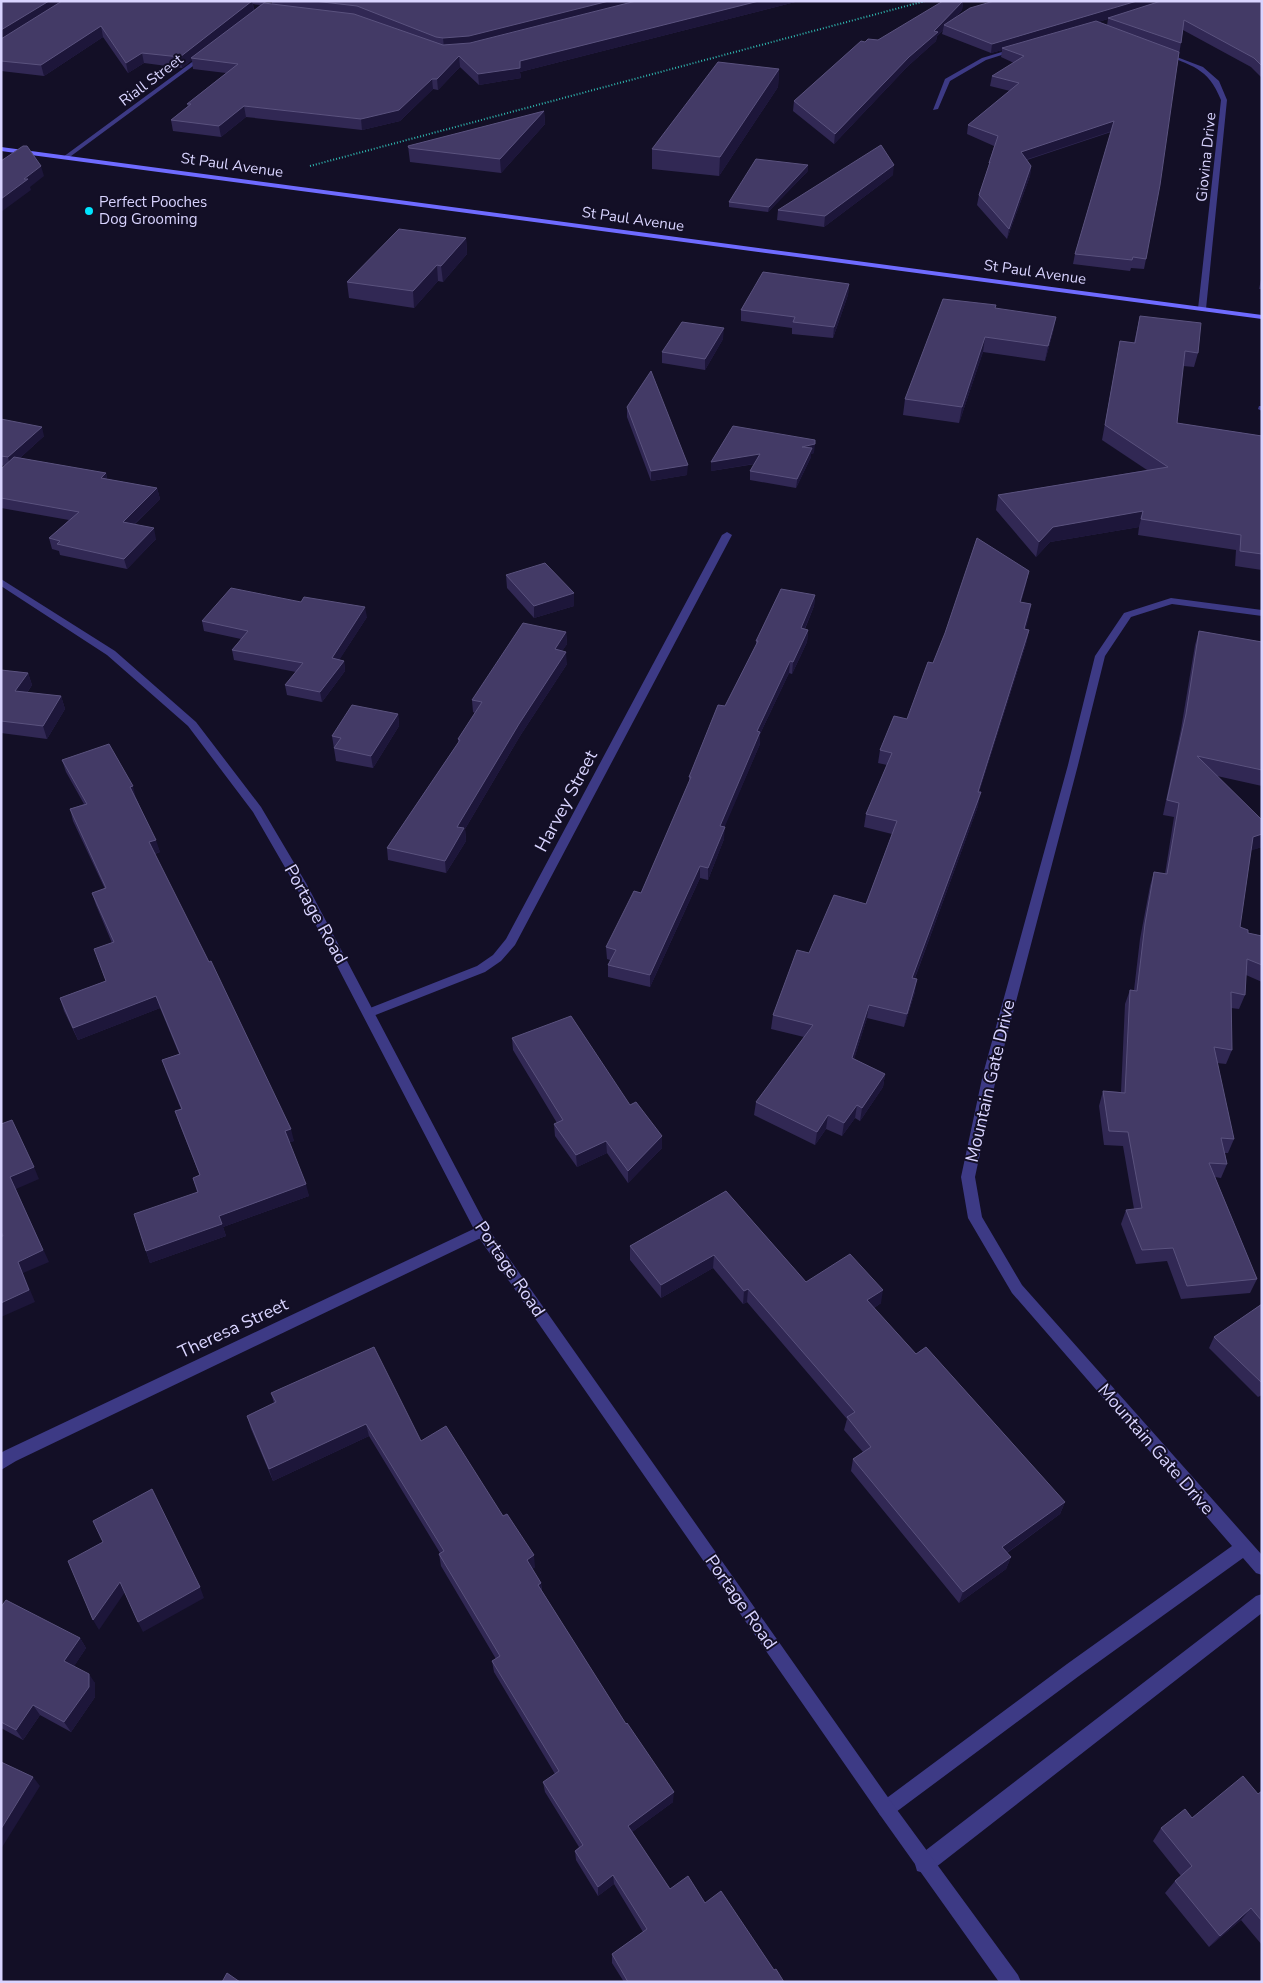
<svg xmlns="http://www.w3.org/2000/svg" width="1263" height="1983" viewBox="0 0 1263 1983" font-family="'Nunito Sans',sans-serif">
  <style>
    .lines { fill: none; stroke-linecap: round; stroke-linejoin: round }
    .path { stroke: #2fb8b0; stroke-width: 2; stroke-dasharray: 1 2; stroke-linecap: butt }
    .minor { fill: #3d3a85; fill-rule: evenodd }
    .tertiary { fill: #3d3a85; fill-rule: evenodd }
    .secondary { fill: #6f6bff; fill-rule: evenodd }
    .wall { fill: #312854; fill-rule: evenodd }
    .shaded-wall { fill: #1d163a }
    .building { fill: #433a66; stroke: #5a527e }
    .poi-dot { fill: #00e5ff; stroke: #130f26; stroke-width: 2 }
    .labels { text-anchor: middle; stroke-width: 4; stroke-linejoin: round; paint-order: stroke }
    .far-street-label { font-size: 15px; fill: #d9d4ff; stroke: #130f26 }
    .far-poi-label { font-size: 15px; fill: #d9d4ff; stroke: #130f26; text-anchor: start }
    .street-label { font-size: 18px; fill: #d9d4ff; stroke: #130f26 }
  </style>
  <rect width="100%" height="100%" fill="#130f26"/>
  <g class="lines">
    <path class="path" d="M310,166l615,-165"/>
    <path class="minor" d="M1015,48l5,1 -34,11 -36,21 -12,28 -5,1 12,-31 37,-21z
      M1161,51l42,16 16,14 8,19 -21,209 -4,2 -4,-2 23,-209c-13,-33 -30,-34 -60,-47z
      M1259,406h3v5l-4,-2z
      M727,532l5,3 -217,410 -14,16 -16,11 -112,44h-8l-2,-3 2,-3 112,-44 16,-11 13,-16 216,-404z
      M1171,598l91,12v6l-90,-12 -41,13 -26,39 -27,109 -81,309 -22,103 7,40 40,68 240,270v20l-6,-2 -13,-15 -164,118 -187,139 -6,3 -6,-3 -3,-6 3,-6 187,-139 165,-118 -220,-253 -44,-75 -7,-41 22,-103 85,-309 27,-109 29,-43z
      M482,1225l5,2 2,4 -2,4 -471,226 -15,9v-17l3,-2z
      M1262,1594v19l-331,258 -7,2 -7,-2 -2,-7 2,-7 339,-261z"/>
    <path class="tertiary" d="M203,54l5,1 -141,104h-4v-2z
      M1,579l114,72 81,71 65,85 45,76 181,344 405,576 126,172 3,7h-22l-119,-167 -403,-580 -183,-352 -41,-71 -65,-86 -81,-71 -106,-69z"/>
    <path class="secondary" d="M1,147l1261,168v4l-1261,-168z"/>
  </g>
  <path class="wall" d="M1,1h266l-2,2 7,1v-3h527l-279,71 1,6 -42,7 -19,-18 -22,23 -5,-1 -33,32 -38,9 -116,-13 -25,20 -48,-6 -2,-11 17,-14 -1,-2 39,-31 -33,-4 -1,-9 -10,8 -38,-5 -16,10 -25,-36 -59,39 -43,-5zM253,4l7,1 -6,5z
    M963,1l-1,9 -7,8 307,-17v77l-11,-11 -68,-37 -37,229 -2,10 -13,-1 -1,3 -57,-7 2,-10 36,-122 -84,28 4,6 -1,10 -23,63 -30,-34 2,-10 8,-24 7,-25 -27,-12 1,-9 42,-34 -20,-5 2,-10 22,-13 -13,-6 1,-7 -11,3 -49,-19 1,-4 -6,6 -1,5 -28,25 -74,78 -41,-33 1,-10 71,-59 13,-2zM1108,19l-1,6 -9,-3z
    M779,69l-1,18 -59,89 -67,-7v-20z
    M544,111l1,13 -44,49 -91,-11 -2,-16z
    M808,171l-40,41 -39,-5v-5z
    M893,175l-69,52 -47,-7 1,-10z
    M466,238l1,16 -24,28 -5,-1 -24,27 -65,-10 -2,-16z
    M1262,275v14h-3z
    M849,284l-1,11 -15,43 -41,-4v-6l-51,-7v-11z
    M995,309l61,8 -3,15 -8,29 -62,-9 -24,71 -56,-8 2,-16z
    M1140,316l58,37 -4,14 -11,-1 -6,57 85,13v134l-27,-4 1,-16 -98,-15 1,-8 -89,15 -14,15 -40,-47 2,-15 149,-25 -45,-30 18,-99 14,2z
    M723,339l-18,31 -43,-7v-11z
    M627,407l60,68 -36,6 -24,-64z
    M1,419l43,17 -24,22 86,15 1,6 50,9 3,11 -26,26 22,14 -29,30 -67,-14 -1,-4 -7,-2 -3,-11 20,-18 -68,-12v-39l4,-3 -4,-1z
    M814,453l-3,1v3l-15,31 -46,-8v-9l5,-7 -44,7v-9z
    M1029,571l-3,13 -5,18 10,2 -6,26h4l-3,14 -47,148 -1,14 -63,172v14l-11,35 -37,-9 -13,41 31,15 -2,13 -23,34 -5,-3 -13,18 -16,-7 -11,16 -61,-30 2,-13 48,-65 -33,-8 2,-14 36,-62 57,-49 26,-70 -28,-7 2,-13 21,-49 -9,-2 2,-13 27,-31 26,-56z
    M506,575l68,31 -40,12 -27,-30z
    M815,595l-1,11 -9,23 3,1 -1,12 -15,32 -3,-1 -29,61v10l-36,83v12l-16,41 -8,-2 -50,109 -42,-10v-12l2,-5 -3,-1 -1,-12 35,-54 48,-110v-6l67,-132v-4z
    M367,617l-28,43 5,1 1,10 -23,31 -35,-7 -2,-10 11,-13 -62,-12 -2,-10 9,-11 -37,-8 -2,-10z
    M1199,631l63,11v144l-45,-10 45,44v27l-11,3 -11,77 8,6 14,3v46l-16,-7 -1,20 -6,14 -8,-1 1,42 -6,14 -9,-1 17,76 -6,14h-3l2,11 -6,14 -6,-1 42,102 -7,14 -69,6 -14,-38 -31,3 -15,-40 5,-14 8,-1 -11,-63 -19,-1 -5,-39 4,-15 18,1 4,-88 5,-14h4l6,-51 10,-53 4,-14 11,2 9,-57 -11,-2 18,-86 14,-84z
    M566,632l1,12 -5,7 5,13 -47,72 -55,93 1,12 -20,32 -58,-13 -1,-12 71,-105v-4l17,-26 -2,-1 -1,-12z
    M1,670l27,3 4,12 -5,8 34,3 4,13 -18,30 -46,-6z
    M398,714l1,12 -26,42 -37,-7 -4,-25z
    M62,760l74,38 24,54 -5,2 139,287 -5,1 20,54 -86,31 3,9 -76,27 -4,-12 51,-59 -4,-14 7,-2 -21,-53 -4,-12 6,-2 -15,-37 -4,-12 17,-6 -19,-46 -82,32 -14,-29 -4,-13 46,-17 -12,-32 18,-6 -16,-38 -4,-12 13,-4 -32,-68 -3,-12 14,-5 -18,-32z
    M512,1038l118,67 32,43 -34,35 -21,-30 -30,14 -22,-31 -1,-12 3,-1 -44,-73z
    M726,1191l80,91 75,21 -7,5 42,46 149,148 -5,12 -53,39 4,4 -5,12 -47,34 -108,-132 2,-12 10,-7 -19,-22 3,-11 -100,-117 -4,2 -30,-36 -52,30 -31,-38v-14z
    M1262,1304v91l-4,2 -49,-49 5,-11z
    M271,1393l150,48 114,126 -3,2 9,14 1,8 131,211 -41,30 38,57 35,14 69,67 10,12h-160l-12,-19v-9l31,-22 -29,-48 -16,12 -22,-36 -1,-9 4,-4 -34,-55 -2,-10 12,-8 -61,-102 -2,-11 4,-2 -55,-93 -2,-12 1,-1 -71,-117 -96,45 -22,-52 -4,-13 27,-13z
    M1,1607l79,31 6,10 -12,18 21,17v14l-24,35 -31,-17 -17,25 -22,-12z
    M1262,1791v154l-21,-25 -32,27 -44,-54 10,-12 6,-5 -28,-35 8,-13 97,-34z"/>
  <path class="shaded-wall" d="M49,1h19l-67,41v-12z
    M252,1l2,10 -63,47 1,2 -10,8 -2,-11z
    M609,1h40l-179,45 -26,2 -1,-10z
    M759,1h40l-279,71 1,6 -42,7 -1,-11 42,-13z
    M963,1l-1,9 -15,16 -3,-1 -1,5 -6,6 -1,5 -28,25 -74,78 1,-10z
    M1137,1h29l-58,17v1l-103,30 -3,-1v2l-11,3 1,-9z
    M101,26l2,11 -59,39 -3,-11z
    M142,53l2,10 -16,10 -2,-10z
    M459,56l1,11 -22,23 -1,-11z
    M779,69l-1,18 -59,89 1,-19z
    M432,79l1,10 -33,32 -38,9 -1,-11z
    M244,106l2,11 -25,20 -2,-11z
    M544,111l1,13 -44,49 -1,-14z
    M1114,121l-2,10 -93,31 2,-10z
    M808,165v6l-40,41 1,-5z
    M894,165l-1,10 -69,52 1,-11z
    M41,166l3,10 -14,11 1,3 -30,22v-13l23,-20z
    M1031,166l-1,10 -23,63 2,-10z
    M466,238l1,16 -24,28 -2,-16z
    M437,265l1,16 -24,27 -1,-17z
    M849,284l-1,11 -15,43 1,-11z
    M1056,317l-3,15 -8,29 3,-15z
    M724,328l-1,11 -18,31v-11z
    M985,337l-2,15 -24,71 3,-16z
    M42,427l2,9 -34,31 -2,-10z
    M815,444l-1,9 -3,1v3l-15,31 6,-41z
    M760,454l-1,9 -48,8v-9z
    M688,465l-1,10 -36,6v-10z
    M106,473l2,11 -7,-6z
    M157,488l3,11 -35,34 -2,-11z
    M1143,511l-4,16 -89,15 -14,15 3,-15 14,-15z
    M154,528l2,11 -29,30 -3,-10z
    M1029,571l-3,13 -9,31 3,-13z
    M574,593v13l-40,12v-12z
    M815,595l-1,11 -14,34 1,-12z
    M1031,604l-2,13 -7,26 2,-14z
    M365,607l2,10 -33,51 -2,-10z
    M808,630l-1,12 -15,32 1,-12z
    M1029,630l-3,14 -51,161 3,-13z
    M566,632l1,12 -12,18v-13z
    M566,652l1,12 -47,72 -55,93 1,12 -20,32 -1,-12 12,-34 62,-103z
    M344,661l1,10 -23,31 -2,-10z
    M790,661l-1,12 -29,61v10l-40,94v-12l37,-95z
    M28,673l4,12 -13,19 -4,-13z
    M61,696l4,13 -18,30 -4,-13z
    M398,714l1,12 -26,42 -2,-12z
    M133,786l3,12 -3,1 -3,-12z
    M981,792l-3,14 -68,185 2,-13z
    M725,827l-1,12 -16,41v-12z
    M1262,834v13l-15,5 6,-15z
    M156,840l4,12 -7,2 -4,-12z
    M700,866v12l-50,109v-12z
    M917,979l-2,13 -11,35 3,-13z
    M156,996l4,12 -82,32 -5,-12z
    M869,1005l-2,13 -17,54 2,-14z
    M885,1074l-2,13 -23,34 2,-13z
    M857,1105l-2,13 -13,18 2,-13z
    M828,1115l-2,14 -11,16 2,-13z
    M291,1129l3,12 -6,2 -3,-12z
    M662,1136v12l-34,35v-12z
    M606,1141l1,12 -30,14 -1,-12z
    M34,1167l5,12 -23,10 33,73 -26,11 12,29 -34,15v-14l17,-41 -8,-85z
    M306,1184l3,12 -86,31 3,9 -76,27 -4,-12 73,-35z
    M714,1255l-1,13 -52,30v-13z
    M748,1289l-1,13 -4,2 1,-13z
    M883,1290l-2,13 -16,11 2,-14z
    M366,1424l3,12 -96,45 -4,-12z
    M1065,1502l-5,12 -62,45 4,-12z
    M534,1555l1,12 -7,5 -1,-12z
    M1011,1557l-5,12 -47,34 4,-11z
    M120,1582l5,10 -26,38 -6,-10z
    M541,1583l1,12 -4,-10z
    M200,1587l4,11 -61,34 -5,-10z
    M80,1638l6,10 -15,23 -7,-10z
    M89,1674l6,9v14l-24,35 -7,-10z
    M33,1705l7,10 -17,25 -7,-10z
    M33,1777l7,9 -39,63v-20z
    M674,1792l-1,10 -45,33v-9z
    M613,1875l1,9 -16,12v-9z
    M1251,1908l-10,12 -32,27 11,-11z"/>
  <path class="building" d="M1,1h48l-48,29z
    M62,1h190l-72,56 -38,-4 -16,10 -25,-37 -60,39 -40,-4v-22z
    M314,1h295l-140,35 -26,2 -7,-1 -79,-31z
    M636,1h123l-239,60v7l-42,6 -19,-18 -22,23h-5l-33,31 -38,9 -117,-13 -25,20 -48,-6 20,-16h-4l51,-40 -47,-6 73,-55 90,11 89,31 27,-2z
    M943,1h20l-29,30 4,1 -29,25 -74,77 -41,-33 67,-60 4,1 3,-3 10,1z
    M994,1h143l-145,43 -48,-19 26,-17z
    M1161,1h101v65l-8,-8 -70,-38 -3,23 -73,-25z
    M1096,21l83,31 -19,133 -14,74 -13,-2 -1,3 -57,-6 39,-133 -93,31 10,14 -22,63 -30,-34 11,-33 -1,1 9,-27 -30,-11 51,-42 -27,-7 32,-20 -22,-8z
    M718,62l61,7 -59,88 -68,-8z
    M544,111l-44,48 -91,-11 -1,-2z
    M881,145l13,20 -69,51 -47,-6z
    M23,146h4l14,20 -17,13h4l-27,20v-38z
    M756,159l52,6 -39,42 -40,-5z
    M399,229l67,9 -25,28 -4,-1 -24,26 -66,-9z
    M763,272l86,12 -15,43 -41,-5 2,-5 -54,-7z
    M943,299l53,6 -1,3 61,9 -8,29 -63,-9 -23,70 -57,-8z
    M1140,316l61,7 -3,30 -13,-2 -8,72 85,13v118l-22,-3 1,-16 -100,-16 2,-8 -90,16 -14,15 -41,-47 170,-28 -63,-42 15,-84 15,2z
    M682,322l42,6 -19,31 -43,-7z
    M651,371l37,94 -37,6 -24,-64z
    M1,419l41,8 -34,30 -7,-1z
    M733,426l82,14v4l-13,3 10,1 -15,31 -47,-8 10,-17 -49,8z
    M14,457l92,16 -5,5 56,10 -34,34 31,6 -30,31 -67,-15 3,-3 -11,-3 30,-26 -78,-14v-29z
    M977,538l52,33 -9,31 11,2 -7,25 5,1 -51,162h3l-69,186 5,1 -10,35 -38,-9 -17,53 33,16 -23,34 -5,-3 -13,18 -16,-8 -11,17 -61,-30 57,-77 -40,-10 24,-65 12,3 25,-58 32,9 31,-83 -31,-7 26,-61 -12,-3 14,-34 13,3 21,-57 5,1 12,-30z
    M545,563l29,30 -40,13 -28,-31z
    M231,588l70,14 3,-5 61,10 -33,51 12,3 -24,31 -35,-7 18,-22 -71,-13 16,-19 -46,-10z
    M781,589l34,6 -14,33 7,2 -15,32 -3,-1 -33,70 3,1 -40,94 5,1 -17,41 -8,-2 -50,109 -42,-10 8,-15 -10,-3 28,-56 7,2 50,-116h-2l29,-72 7,1 33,-65h-2z
    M523,623l43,9 -11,17 11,3 -47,72 -62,103 7,1 -19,33 -58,-13 73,-108 -2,-1 24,-37 -10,-2z
    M1199,631l63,11v128l-65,-14 65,64v14l-9,3 -13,90 8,3v3l14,3v29l-15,-6 -2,36 -14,-3 1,58 -18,-3 20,92 -13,-1 6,26 -18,-1 48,116 -70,7 -14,-38 -31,2 -16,-40 16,-2 -14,-76 -19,-1 -6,-40 22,2 5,-103 7,1 8,-67 9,-52 13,2 12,-71 -12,-3 19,-86z
    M1,670l27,3 -13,18 46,5 -18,30 -42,-5z
    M352,705l46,9 -27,42 -37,-8 7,-10 -9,-2z
    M109,744l24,42 -3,1 26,53 -7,2 60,120 2,-1 80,168 -6,2 21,53 -87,32 3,8 -76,27 -12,-37 64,-22 -5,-14 7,-3 -25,-64 7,-2 -20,-49 18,-6 -24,-58 -83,32 -13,-30 46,-17 -12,-32 20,-7 -22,-49 14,-5 -36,-79 17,-5 -25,-44z
    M571,1016l59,89 6,-3 26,34 -34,35 -22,-30 -30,14 -22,-31 9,-4 -51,-82z
    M12,1120l22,47 -24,10 33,73 -25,12 11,28 -28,13v-67h2l-2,-4v-108z
    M726,1191l80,91 44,-28 33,36 -16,10 49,54 10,-7 139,155 -63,45 9,10 -48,35 -110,-133 18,-12 -24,-30 8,-5 -107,-123 -4,2 -30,-36 -53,30 -31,-39z
    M1262,1304v79l-48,-46z
    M374,1347l47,94 25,-15 57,90 4,-2 27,41 -7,5 14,23 -3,2 88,139 1,-1 47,69 -46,34 42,63 18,-13 17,27 16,-12 53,79 2,-1 8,13h-156l-16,-28 35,-25 -34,-54 -15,12 -23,-36 8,-6 -40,-63 16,-11 -67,-110 8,-5 -61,-102 5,-3 -78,-127 -97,45 -22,-53 29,-14 -5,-9z
    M152,1489l48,98 -62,35 -18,-40 -27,38 -25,-59 35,-19 -10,-21z
    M6,1600l74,38 -16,23 25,13v13l-25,35 -31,-17 -17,25 -15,-8v-115z
    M1,1762l32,15 -32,52z
    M1243,1776l15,18 4,-3v130l-11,-13 -31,28 -45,-55 17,-15 -31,-38 24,-19 7,9z
    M227,1973l13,9h-18z"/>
  <circle class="poi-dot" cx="89" cy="211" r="5"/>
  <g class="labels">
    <g class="far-street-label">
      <text transform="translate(151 80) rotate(-37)" y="5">Riall Street</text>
      <text transform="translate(1206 157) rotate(-84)" y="5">Giovina Drive</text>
      <text transform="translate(232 165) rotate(8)" y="5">St Paul Avenue</text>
      <text transform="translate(633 219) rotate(8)" y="5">St Paul Avenue</text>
      <text transform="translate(1035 272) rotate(8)" y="5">St Paul Avenue</text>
    </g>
    <g class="far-poi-label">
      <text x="99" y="207">Perfect Pooches<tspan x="99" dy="17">Dog Grooming</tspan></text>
    </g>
    <g class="street-label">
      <text transform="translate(566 801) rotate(-62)" y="6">Harvey Street</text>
      <text transform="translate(316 914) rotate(61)" y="6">Portage Road</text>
      <text transform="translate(990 1081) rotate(-77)" y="6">Mountain Gate Drive</text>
      <text transform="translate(510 1269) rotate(56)" y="6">Portage Road</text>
      <text transform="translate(233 1328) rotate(-25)" y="6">Theresa Street</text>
      <text transform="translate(1156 1449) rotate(49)" y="6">Mountain Gate Drive</text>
      <text transform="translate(741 1602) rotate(55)" y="6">Portage Road</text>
    </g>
  </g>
  <rect width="1263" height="1983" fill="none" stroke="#d9d4ff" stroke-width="5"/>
</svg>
